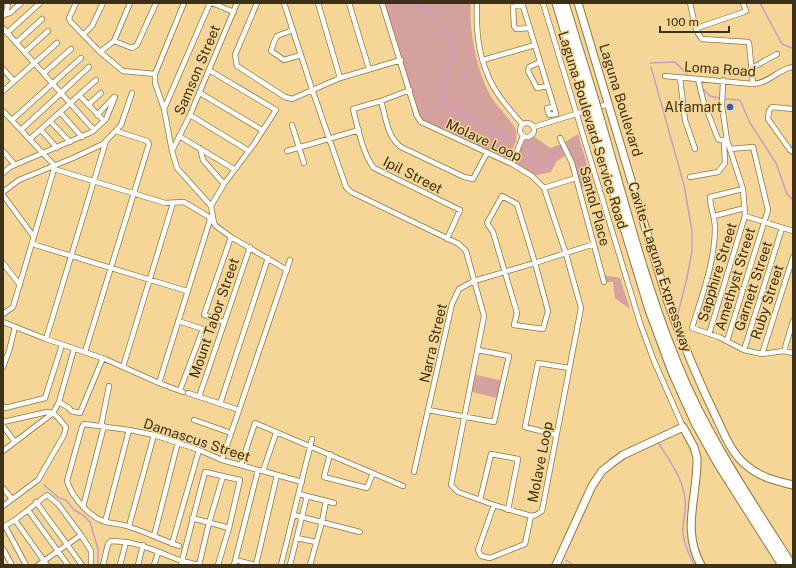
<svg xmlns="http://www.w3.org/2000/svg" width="796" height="568" viewBox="0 0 796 568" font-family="'Public Sans',sans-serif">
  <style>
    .green { fill: #d5a19c }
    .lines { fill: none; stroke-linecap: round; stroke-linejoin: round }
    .stream { stroke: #c99dcb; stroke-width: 1.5 }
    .minor-casing { stroke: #927638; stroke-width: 6 }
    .secondary-casing { stroke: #927638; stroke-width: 9 }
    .motorway-casing { stroke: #927638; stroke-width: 11 }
    .minor { stroke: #fff; stroke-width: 4.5 }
    .secondary { stroke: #fff; stroke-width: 7 }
    .motorway { stroke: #fff; stroke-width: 9 }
    .motorway-bridge-casing { stroke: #927638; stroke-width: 11; stroke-linecap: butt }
    .motorway-bridge { stroke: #fff; stroke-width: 9 }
    .poi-dot { fill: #2e59c8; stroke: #f5d696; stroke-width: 1.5 }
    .labels { text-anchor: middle; stroke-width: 3; stroke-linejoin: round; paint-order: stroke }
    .street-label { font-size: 14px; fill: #3c3016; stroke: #f5d696 }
    .poi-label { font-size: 14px; fill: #3c3016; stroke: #f5d696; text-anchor: end }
  </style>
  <rect width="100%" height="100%" fill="#f5d696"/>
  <path class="green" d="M385,3h86c-3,27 7,75 23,98 4,6 19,22 21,27 4,10 -2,22 -8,31h-3l-82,-38 -4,-5z
    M578,134l15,50 -14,5 -12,-35 -11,8 -5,10 -19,4 -20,-12 13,-27 7,-2 18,13 12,-4z
    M602,275l18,3 10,31 -15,-11 -2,-16h-9z
    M473,374l30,7 -3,18 -31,-8z"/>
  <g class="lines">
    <path class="stream" d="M411,3l22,8
      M760,3l22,41 10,4
      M441,23l13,25 -4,17 -9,19 -1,11 10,12 13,8 24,11 9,10 13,2 7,4
      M650,63l25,-1 12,12
      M651,67l33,118 8,46v20l-5,27 -10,39
      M703,89l7,7 9,2
      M724,99l16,1 10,23 26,40 11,31 6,6
      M523,146l7,3 4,17 12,2 4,-6 -1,-7 11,-6
      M659,444c11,17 24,35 26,55 2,12 -3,23 -2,34 1,12 6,21 11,32
      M44,485l15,13 7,2 8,10 9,5 7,7 8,27v16
      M566,560l7,5"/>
    <g class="minor-casing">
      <path id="minor" d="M76,3l-7,15 1,3 30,31 23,19 32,3
        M184,3l-29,71v9l9,26 8,42 5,17 34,38 3,17 2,3 15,11 56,33
        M212,3l22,9
        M257,3l-22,52 2,11 48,31 7,2 48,-21 61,-18
        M284,3l28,86 34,98 5,5 108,52 7,7 18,65 -33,169 7,7 36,13 37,11 5,-1 6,-4 39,-203 -15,-54 -22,-66 -12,-12 -20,-12 -91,-42 -4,-6 -35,-113
        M318,3l22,75
        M349,3l20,66
        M477,3c-1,23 1,49 10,70 6,18 23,37 35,51
        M522,3l32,104 2,7 -7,1 -2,-7 7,-1
        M543,3l97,320 14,38 29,66
        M690,3c3,11 4,28 12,36l46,3 1,1 4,41
        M523,4l-10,3 1,19 2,3 14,-1
        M6,14l4,-1 11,-10
        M3,16l3,-2 2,-11
        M3,28l91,102
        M697,28l47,-16 2,-1 -3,-8
        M293,30l-16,6 -3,6 -3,9 13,9 17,-5
        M7,33l33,-30
        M83,35l9,-9 11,-23
        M114,41l18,7 5,-3 19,-42
        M16,43l26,-24
        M25,52l23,-21
        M100,52l14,-11 16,-38
        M483,60l52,-15
        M540,62l-11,5 -1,4 9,17 11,-2
        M752,68l25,-14
        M3,69l11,12
        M209,70l67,40 -22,34 -30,40 -13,22
        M44,73l27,-24
        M665,76l88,8c17,-1 25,-15 40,-17
        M680,78l5,42 10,29
        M698,79l5,21 15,39 2,1h7
        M410,90l-29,11 -28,8c4,16 10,46 21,59l86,42 -13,29
        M3,91l54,-48
        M200,93l62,37
        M79,95l25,26
        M381,101c5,16 6,36 20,46l63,30 9,2 14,-26
        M88,105l13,-12
        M164,109l46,-106
        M793,109l-21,-2 -3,4 -1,8 22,31 3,2
        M3,111l51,54v4l-41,138 -10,7
        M60,112l22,25
        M97,115l17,-18
        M190,115l59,36
        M12,120l69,-62
        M50,121l20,21
        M520 130a7 7 0 1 1 14 0a7 7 0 1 1-14 0Z
        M292,125l12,38
        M534,127l74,-23
        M21,130l68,-63
        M41,130l16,18
        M179,136l55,33
        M560,138l12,25 32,119
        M30,139l66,-59
        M200,148l3,12 21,24
        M3,151l12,14
        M172,151l18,-36 47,-112
        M287,151l72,-21
        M512,164l11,-28
        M54,169l111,34 19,-1 25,15 1,3 -51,163
        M3,173l7,-6 82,-35 14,-13 9,-22
        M690,177l28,-5 7,-9 -1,-22
        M544,188l32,-10
        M743,189l-33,8c0,10 5,20 5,31 0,34 -13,67 -23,100l27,9 25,13 18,4 22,-3 9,2
        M3,192l16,-12 54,-22 30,-14 18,-19 11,-32
        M3,195l31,42
        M502,196l15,8 18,59 13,48 -5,18 -29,-4 3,-12 -24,-81 -6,-9z
        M714,216l31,-8
        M745,216l48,15
        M32,244l155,47
        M3,263l17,22
        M178,321l25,8 -23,61
        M3,322l43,17 59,20 54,24 24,9
        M224,322l-20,-7 27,-78
        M709,334l36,-118 -2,-27 -16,-49 -5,-34 1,-26
        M46,339l60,-198
        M727,341l41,-131 -15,-63 -23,2
        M744,350l38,-122
        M784,351l9,-30
        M85,352l64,-208 -2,-3 -31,-10
        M762,354l31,-97
        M3,367l6,-16 6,-24
        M123,367l50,-164
        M188,393l51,17
        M199,397l51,-150
        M59,402l10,6 2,3 9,2 23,-55
        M220,404l48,-146
        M3,406l2,2 40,-10 17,-53
        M428,410l66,12 15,-66 -31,-6
        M194,420l37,13
        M3,422l44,-10c9,0 13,9 19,15l-2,8 -26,45 -35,26
        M3,426l12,16
        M101,426l8,-40
        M556,435l-31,-8 13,-64 31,5
        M3,451l50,-38 6,-11 15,-53
        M330,454l-6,23 43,11 6,-15
        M222,460l68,-200
        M241,465l14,-42 148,63
        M263,471l13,-38
        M414,472l38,-168 7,-15 15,-8 61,-18 59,-19
        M3,488l9,11
        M299,494l35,9
        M480,500l11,-46 27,5 -10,51
        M36,502l46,63
        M494,505l-16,45 3,6 9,2 35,-14 6,-28
        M83,507l21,-81
        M28,510l40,55
        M294,515l66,17
        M192,518l37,10
        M15,520l32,45
        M105,522l24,-92
        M5,526l21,39
        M129,526l25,-91
        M3,527l12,-7 32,-25 11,9 23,31 10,16v14
        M154,536l24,-94
        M297,538l19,4
        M126,542c19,3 37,12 56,19l-1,4
        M172,544l27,-94
        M179,546c-16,-6 -32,-13 -49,-19 -7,-3 -16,-3 -24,-5 -16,-4 -34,-25 -39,-41l15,-54 2,-3 45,6 25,5 45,15 23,10 36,10 5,1 39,11
        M3,549l9,16
        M235,560l21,5
        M38,565l43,-30
        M103,565l5,-21 3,-3 15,1 -6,23
        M138,565l5,-20
        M154,565l4,-12
        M199,565l-17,-4 23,-89 35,8 -11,48 -11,37
        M199,565l10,-42 14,-47
        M234,565l24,-95
        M256,565l21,-90
        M281,565l31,-126
        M290,565l17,-69
        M310,565l12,-43 4,-21"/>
    </g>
    <g class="secondary-casing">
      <path id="secondary" d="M578,3l89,297c15,41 31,80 50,119 7,15 15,35 29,46 13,12 30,16 47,20
        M556,565l36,-79 10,-15 10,-8 11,-8 60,-28 11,20 3,11c1,37 -16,72 4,107"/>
    </g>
    <g class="motorway-casing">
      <path id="motorway" d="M557,3l29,96
        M564,3l29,94
        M600,121c26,89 49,183 87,267 29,63 67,119 104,177
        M593,123l57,187 23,62 23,51 23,41 64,101"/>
    </g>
    <use href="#minor" class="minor"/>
    <use href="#secondary" class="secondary"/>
    <use href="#motorway" class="motorway"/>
    <g class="motorway-bridge-casing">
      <path id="motorway-bridge" d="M593,97l7,24
        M586,99l7,24"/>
    </g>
    <use href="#motorway-bridge" class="motorway-bridge"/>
  </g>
  <circle class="poi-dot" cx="730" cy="107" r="4"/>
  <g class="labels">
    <g class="street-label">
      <text transform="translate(720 69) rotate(4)" y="5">Loma Road</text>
      <text transform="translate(197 70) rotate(-67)" y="5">Samson Street</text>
      <text transform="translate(621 100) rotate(73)" y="5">Laguna Boulevard</text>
      <text transform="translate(593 130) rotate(73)" y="5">Laguna Boulevard Service Road</text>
      <text transform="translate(484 140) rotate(25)" y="5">Molave Loop</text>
      <text transform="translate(413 175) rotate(27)" y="5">Ipil Street</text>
      <text transform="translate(595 206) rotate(75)" y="5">Santol Place</text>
      <text transform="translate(660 267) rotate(72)" y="5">Cavite–Laguna Expressway</text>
      <text transform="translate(717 272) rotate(-73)" y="5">Sapphire Street</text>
      <text transform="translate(735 279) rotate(-73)" y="5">Amethyst Street</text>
      <text transform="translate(753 286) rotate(-72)" y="5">Garnett Street</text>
      <text transform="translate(767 302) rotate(-72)" y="5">Ruby Street</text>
      <text transform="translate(214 318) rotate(-71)" y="5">Mount Tabor Street</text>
      <text transform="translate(433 343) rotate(-77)" y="5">Narra Street</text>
      <text transform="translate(197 440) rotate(18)" y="5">Damascus Street</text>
      <text transform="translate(540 462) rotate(-79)" y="5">Molave Loop</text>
    </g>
    <g class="poi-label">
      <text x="722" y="112">Alfamart</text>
    </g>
  </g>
  <rect width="796" height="568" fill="none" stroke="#3c3016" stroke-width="8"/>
  <path d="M660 26v6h69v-6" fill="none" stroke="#3c3016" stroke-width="2"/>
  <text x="666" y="26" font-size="12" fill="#3c3016" stroke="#f5d696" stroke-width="3" paint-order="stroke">100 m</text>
</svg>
